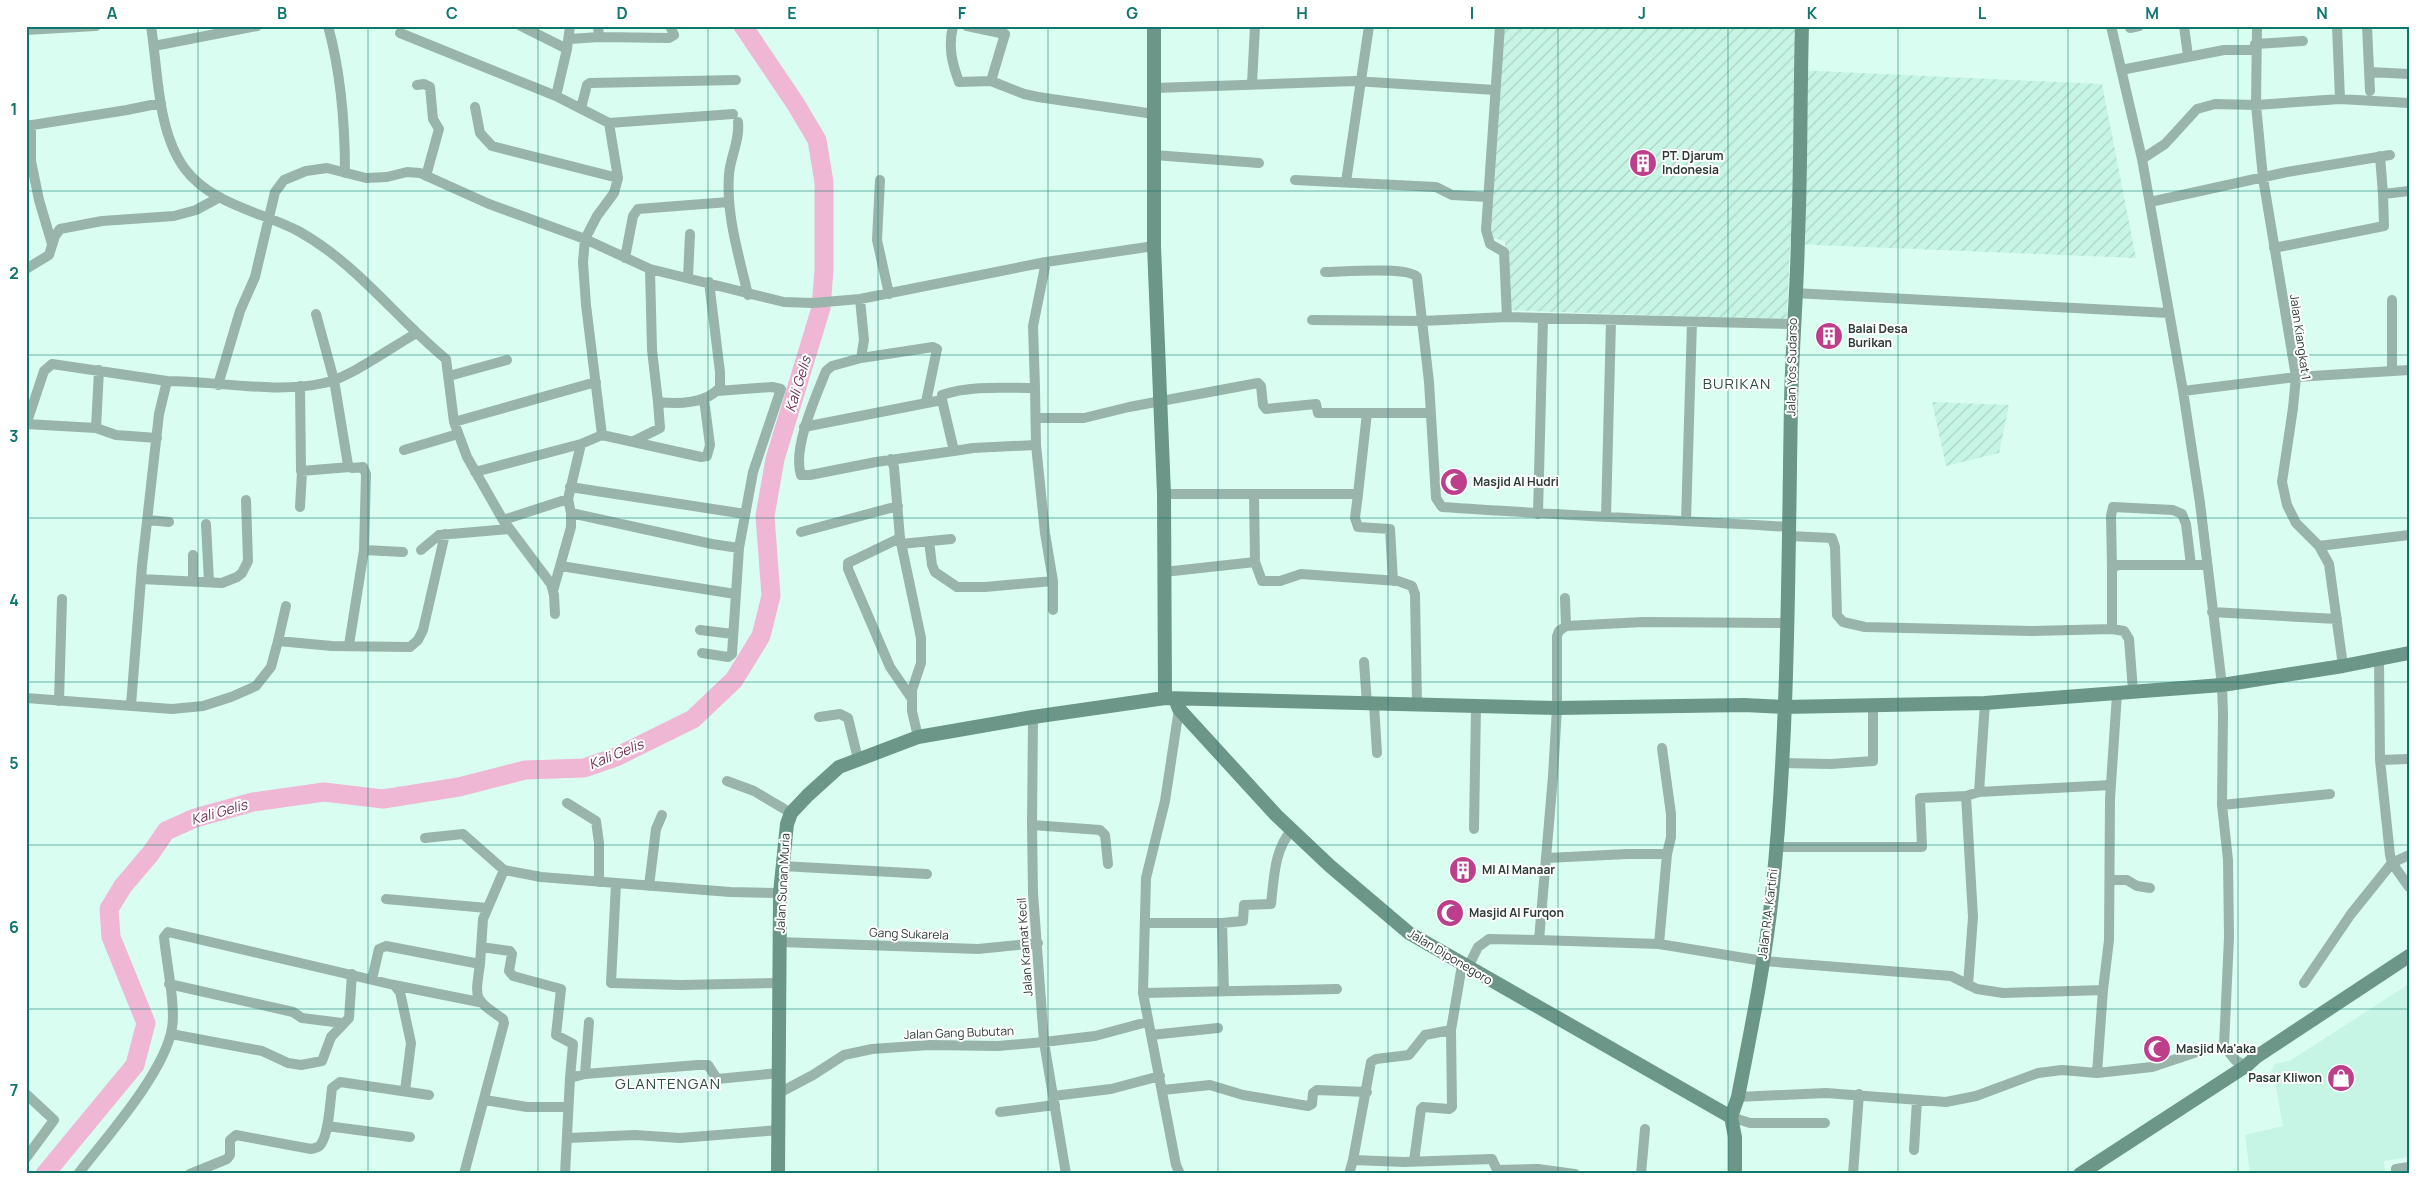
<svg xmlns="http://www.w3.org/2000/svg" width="2435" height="1200" viewBox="0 0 2435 1200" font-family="Manrope,sans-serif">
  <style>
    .built { fill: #c7f5e5 }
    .industrial { fill: url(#industrial-furrows) }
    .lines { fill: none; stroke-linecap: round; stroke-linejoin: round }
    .river { stroke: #f0b7d4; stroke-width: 19 }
    .street { stroke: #99b5ab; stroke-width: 10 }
    .secondary { stroke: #6c9688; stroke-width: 14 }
    .grid { fill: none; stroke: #0f766e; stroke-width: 1; stroke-opacity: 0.55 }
    .labels { text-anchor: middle; stroke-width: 4; stroke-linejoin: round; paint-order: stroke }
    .poi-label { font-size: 12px; font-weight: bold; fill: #2d3b36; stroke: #fff; text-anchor: start }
    .street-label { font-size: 12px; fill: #2d3b36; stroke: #fff }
    .water-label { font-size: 14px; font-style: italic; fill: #712e55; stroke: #fff }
    .quarter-label { font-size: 15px; letter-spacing: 1px; fill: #2c4c42; stroke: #fff }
    .neatline { fill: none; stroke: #0f766e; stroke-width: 2 }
    .grid-label { font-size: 16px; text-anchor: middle; font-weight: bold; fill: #0f766e }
  </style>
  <defs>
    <pattern id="industrial-furrows" width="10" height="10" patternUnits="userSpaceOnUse" patternTransform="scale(1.25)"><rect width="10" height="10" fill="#c7f5e5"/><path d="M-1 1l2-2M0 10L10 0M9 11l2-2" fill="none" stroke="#abd3c5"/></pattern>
  </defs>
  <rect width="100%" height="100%" fill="#d9fef1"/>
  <path class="built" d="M2409,984v173l-25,4 1,13h-135l-5,-39 38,-9 -8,-44 -5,-9 5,-9 16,-4z"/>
  <path class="industrial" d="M1503,26h294l-1,44 306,14 34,174 -346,-14 -3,76 -281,-10 -1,-69 -16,-4z
    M1932,402l77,3 -10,48 -53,13z"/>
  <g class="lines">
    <path class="river" d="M45,1174l90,-109 11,-42 -35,-86 -2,-28 14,-23 28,-33 15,-22 29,-13 58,-16 71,-10 59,7 76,-12 66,-17 59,-2 32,-11 77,-38 41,-39 27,-44 10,-40 -6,-80 10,-57 46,-151 3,-38v-88l-7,-42 -22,-37 -52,-77"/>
    <path class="street" d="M151,26c7,44 6,106 34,143 27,36 78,43 115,63 57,32 96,86 146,127l8,63 13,35 36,63 48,64 3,11 1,19
      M328,26c13,47 17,98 17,147
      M521,26l46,23 3,-23
      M953,26c-5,21 -1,37 6,56l32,-1 33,13 14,3 116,17
      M967,26l38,8 -14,47
      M1500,26l-14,204 4,14 14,8 3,65
      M2111,26l31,133 41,232 17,112 22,182 1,28 -1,92 6,55 1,77 -5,109 11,14 11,6
      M2184,26l4,30
      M2257,26l-1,79 7,73 33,199 -3,31 -11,74 5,23 9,18 23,23 10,18 14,102
      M2337,26l3,73
      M2367,26l3,65
      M2130,28l9,-2
      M26,30l70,-4
      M400,33l156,63 11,-47
      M599,37l70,1 5,-3 -4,-9
      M570,39l29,-2 -1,-11
      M2255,44l48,-3
      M154,46l103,-20
      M2121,70l103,-20h31
      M2369,72l40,2
      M1252,84l3,-58
      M417,85l7,-1 6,3 3,32 6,10 -13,47
      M1155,88l200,-7 140,9
      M475,107l5,26 12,13 126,32
      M581,108l6,-23 3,-2 146,-3
      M738,122c2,19 -8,35 -9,53 -3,40 10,81 19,120
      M609,123l124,-9
      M31,125v36l8,39 13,44
      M26,126l101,-16 34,-7
      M1154,155l105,8
      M2380,156l3,38 26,-3
      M2142,159l23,-15 32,-35 18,-5 41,1 84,-6 69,4
      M880,180l-3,60 12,54
      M1295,180l141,7 16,8 36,2
      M1346,182l23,-156
      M2150,202l137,-30 103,-17
      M2274,248l110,-22 -1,-32
      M625,258l8,-42 5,-7 91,-7
      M26,269l23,-14 6,-19 5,-7 42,-8 72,-5 22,-6 24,-13
      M650,269l2,81 6,52c19,2 49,2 62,-15v-15l-11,-90
      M1325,272c16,0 83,-6 92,5l12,105 7,116 6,9c116,8 232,13 347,20
      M688,277l2,-43
      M1794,293l375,20
      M316,314l18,66 14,85 4,3 11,-1 3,7 -2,76 -15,95
      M1312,320l110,1 85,-4 286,7
      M861,358l72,-11 4,2 -11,53
      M2392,370v-70
      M449,376l58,-16
      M218,385l22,-74 15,-34 20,-85 9,-12 22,-9 21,-3 39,10 21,-1 20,-5 13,1 69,31 96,35 65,30 134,33 29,1 47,-4 186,-37 108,-16
      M300,386l1,85 49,-4
      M1035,388l1,57
      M2183,391l113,-14 113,-7
      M942,400v-5c28,-10 63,-7 93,-7l-2,-62 13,-64
      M1037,418h47l45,-11 129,-24 3,3 2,19 3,4 50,-5 2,9h113
      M454,422l142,-40
      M26,424l70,4 20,7 41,3
      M26,425l18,-54 8,-7 115,17
      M804,427l138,-27 12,51 -78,11 -66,13h-9c-9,-26 15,-79 25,-104l6,-5 29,-8 3,-18 -4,-41
      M96,428l3,-58
      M602,435l99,22 6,-1 3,-11 -6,-46
      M634,441l26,-13 -2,-26
      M404,450l54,-16
      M954,451l19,-3 63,-3 9,88 8,48v29
      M891,459l3,8 6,71 21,100v25l-9,27v21l6,26
      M475,472l106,-28
      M570,487l175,27
      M1164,494h194l-3,24 3,9 32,2 3,52
      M1254,494l1,68 7,19h18l21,-7 97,7 14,5 3,8 2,111
      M1358,494l9,-81
      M568,499l3,14 141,31 27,4 14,-76 28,-83 -9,-2 -55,4
      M300,507l2,-35
      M1538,514l5,-196
      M1606,517l5,-196
      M148,520l21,2
      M503,520l65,-21 13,-55 21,-9 -16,-130 -3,-43 2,-23 12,-23 17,-23 4,-15 -9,-55 -53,-27
      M1686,521l6,-199
      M206,524l3,58
      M801,532l97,-26
      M1789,536l43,2 3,9 2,68 6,7 22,5 166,4 81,-2
      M900,538l-52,25v6l42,98 22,32
      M929,541l3,24 3,7 22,15h28l68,-6
      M901,544l50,-5
      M2319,546l90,-11
      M364,550l39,2
      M421,550l18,-15 70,-6
      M193,555v26
      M561,566l174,28
      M2112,568l-1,-52 2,-9 60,3 9,4 4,10 5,41
      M1164,572l91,-10
      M141,579l81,4 15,-6 5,-4 6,-12 -2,-61
      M553,591l18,-64v-14
      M1565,598l1,28
      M2212,612l125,7
      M1788,623l-145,-1 -77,4 -7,5 -2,5v72l-4,68 -14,164 120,4 104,17 188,15 26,13 26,4 100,-3 6,-50 1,-141 7,-105
      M700,630l33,4
      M278,641l8,-35
      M702,653l26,4 4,-3 7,-106
      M2379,660l1,100 10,95 2,8 17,24
      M1364,662l3,42
      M2133,691l-4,-52 -5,-8 -12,-2v-61l6,-3h88
      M26,698l146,11 31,-3 28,-9 25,-11 15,-19 7,-26 54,5 78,1 8,-7 5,-10 22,-96
      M59,701l3,-102
      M1374,704l3,49
      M131,705l11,-139 17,-152 8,-33c49,0 109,13 157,2 25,-5 68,-36 91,-49
      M1179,709l-14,92 -19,77 -3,115 33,172 4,9
      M819,717l21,-3 8,4 10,41
      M1033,717l-1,108 1,68 11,149 22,132
      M2380,760l29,-1
      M1781,763l50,1 42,-3v-56
      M727,781l27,10 37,22
      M1979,792l6,-89
      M567,803l29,18 3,22v39
      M2222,805l108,-11
      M1032,825l68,5 5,5 3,29
      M1474,829l2,-122
      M425,838l38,-4 41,36 37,7 189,15 50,1
      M1776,847h146l-2,-49 46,-2
      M1547,858l80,-4h40
      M782,866l145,8
      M2111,880h16l10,6 13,2
      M616,884l-5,99 70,2 99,-2
      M649,886l7,-57 6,-14
      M386,899l101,9
      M1145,923h77
      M780,942l198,7 60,-6
      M1659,944l8,-90 4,-17v-23l-9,-66
      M481,947l29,4 2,3 -3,17 4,5 48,13 -5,46 17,9 -3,34
      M1467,969l11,-22 11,-8 50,1
      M372,979l7,-30 7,-3 94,18 3,-45 21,-49
      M2304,983l47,-69 41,-51 17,-8
      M169,984l124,28 9,6 40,5
      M394,985l85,17
      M1968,985l5,-68 -7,-121 13,-4 132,-7
      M1224,991l-2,-68 21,-2 1,-16 27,-1c3,-25 3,-55 21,-74
      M1143,993l194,-4
      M171,1034l91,17 26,12 13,2 21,-4 9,-24 18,-19 3,-44
      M1151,1035l67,-7
      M2097,1073l6,-83
      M585,1074l4,-52
      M1163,1090l47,-5 33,10 65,11 4,-2 1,-11 4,-3 50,2
      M779,1093l34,-18 31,-20 28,-6 57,-4 69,1 46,-4 51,-6 52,-14
      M26,1094l28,26 -28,38
      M1053,1096l58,-7 49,-13
      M1738,1097l88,-4 120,9 30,-6 62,-23 24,-3 35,3 55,-6 48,-16 24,-5
      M485,1100l42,7h41
      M1000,1112l55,-7
      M1731,1117l19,6h75
      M327,1126l83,11
      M568,1138l67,-3 45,3 99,-8
      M1914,1150l3,-50
      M1353,1160l18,-98 5,-3 33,-4 16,-20 26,-5
      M1414,1161l7,-52 2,-2 26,2 3,-2 -1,-77 11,-65
      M78,1174c28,-36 87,-102 94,-146 4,-21 -6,-68 -8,-91l4,-5 226,53 6,7 11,51 -6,48
      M190,1174l37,-15 3,-4v-15l6,-5 75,14c4,-1 8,-1 10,-5 8,-11 9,-42 11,-56l8,-6 89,13
      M464,1174l40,-151 -1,-4c-30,-21 -28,-19 -23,-55
      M565,1174l5,-96 15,-4 113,-9h10l9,14 62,-6
      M1349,1174l4,-14 51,2 88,-3 5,11 41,-1 37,5
      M1641,1174l4,-45
      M1853,1174l6,-80
      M2396,1174v-5l13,-2"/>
    <path class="secondary" d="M1154,26v220l10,248 1,204
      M1175,699l4,10 97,106 54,51 79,67 322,184 4,20v37
      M1731,1117l7,-20c13,-67 27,-135 34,-202 17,-163 16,-328 19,-491 1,-56 6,-111 7,-167 3,-70 2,-141 4,-211
      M778,1174l2,-281 7,-69 4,-11 17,-18 31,-28 79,-30 115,-20 132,-19 392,10 187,-3 40,2 201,-4 237,-18 121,-19 66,-13
      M2080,1174l166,-108 10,-9 153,-101"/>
  </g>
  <path class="grid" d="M198,26v1148M368,26v1148M538,26v1148M708,26v1148M878,26v1148M1048,26v1148M1218,26v1148M1388,26v1148M1558,26v1148M1728,26v1148M1898,26v1148M2068,26v1148M2238,26v1148M26,191h2383M26,355h2383M26,518h2383M26,682h2383M26,845h2383M26,1009h2383"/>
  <defs>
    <g id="building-disc" transform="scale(1.4375)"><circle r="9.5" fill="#bd3e8b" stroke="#fff"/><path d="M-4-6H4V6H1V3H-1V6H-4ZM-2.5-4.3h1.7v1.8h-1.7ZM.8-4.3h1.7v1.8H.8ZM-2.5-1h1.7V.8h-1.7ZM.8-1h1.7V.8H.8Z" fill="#fff"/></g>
    <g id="mosque-disc" transform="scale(1.4375)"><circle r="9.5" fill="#bd3e8b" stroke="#fff"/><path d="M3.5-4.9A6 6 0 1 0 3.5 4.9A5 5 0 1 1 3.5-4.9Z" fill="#fff"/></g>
    <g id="shop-disc" transform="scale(1.4375)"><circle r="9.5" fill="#bd3e8b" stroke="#fff"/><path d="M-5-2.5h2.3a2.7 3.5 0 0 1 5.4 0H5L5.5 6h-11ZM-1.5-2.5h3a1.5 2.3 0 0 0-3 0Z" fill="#fff"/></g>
  </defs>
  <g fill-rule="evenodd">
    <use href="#building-disc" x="1643" y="163"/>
    <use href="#building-disc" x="1829" y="336"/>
    <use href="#mosque-disc" x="1454" y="482"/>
    <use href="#building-disc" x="1463" y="870"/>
    <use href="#mosque-disc" x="1450" y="913"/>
    <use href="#mosque-disc" x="2157" y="1049"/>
    <use href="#shop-disc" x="2341" y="1078"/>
  </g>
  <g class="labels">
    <g class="poi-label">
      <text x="1662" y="160">PT. Djarum<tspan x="1662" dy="14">Indonesia</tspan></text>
      <text x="1848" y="333">Balai Desa<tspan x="1848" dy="14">Burikan</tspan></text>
      <text x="1473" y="486">Masjid Al Hudri</text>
      <text x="1482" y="874">MI Al Manaar</text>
      <text x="1469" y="917">Masjid Al Furqon</text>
      <text x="2176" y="1053">Masjid Ma'aka</text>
      <text x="2322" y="1082" text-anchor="end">Pasar Kliwon</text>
    </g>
    <g class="street-label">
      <text transform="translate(2300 337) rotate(82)" y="4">Jalan Kiangkat 1</text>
      <text transform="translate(1792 367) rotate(-89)" y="4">Jalan Yos Sudarso</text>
      <text transform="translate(783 883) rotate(-87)" y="4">Jalan Sunan Muria</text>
      <text transform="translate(1768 914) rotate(-83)" y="4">Jalan R.A. Kartini</text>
      <text transform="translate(909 934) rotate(2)" y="4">Gang Sukarela</text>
      <text transform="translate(1025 947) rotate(-94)" y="4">Jalan Kramat Kecil</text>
      <text transform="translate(1450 957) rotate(31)" y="4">Jalan Diponegoro</text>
      <text transform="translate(959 1033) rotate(-2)" y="4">Jalan Gang Bubutan</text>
    </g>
    <g class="water-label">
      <text transform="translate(798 384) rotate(-73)" y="5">Kali Gelis</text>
      <text transform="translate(616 754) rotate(-22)" y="5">Kali Gelis</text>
      <text transform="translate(219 812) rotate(-16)" y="5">Kali Gelis</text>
    </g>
    <g class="quarter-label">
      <text x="1737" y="389">BURIKAN</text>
      <text x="668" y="1089">GLANTENGAN</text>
    </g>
  </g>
  <rect width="2435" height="1200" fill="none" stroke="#ffffff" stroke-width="55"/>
  <rect x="28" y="28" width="2380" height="1144" class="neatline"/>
  <g class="grid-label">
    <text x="112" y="19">A</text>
    <text x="282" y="19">B</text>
    <text x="452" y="19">C</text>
    <text x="622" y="19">D</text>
    <text x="792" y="19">E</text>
    <text x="962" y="19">F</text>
    <text x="1132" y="19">G</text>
    <text x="1302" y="19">H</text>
    <text x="1472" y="19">I</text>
    <text x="1642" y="19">J</text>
    <text x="1812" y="19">K</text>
    <text x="1982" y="19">L</text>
    <text x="2152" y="19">M</text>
    <text x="2322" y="19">N</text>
    <text x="14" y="115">1</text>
    <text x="14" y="279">2</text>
    <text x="14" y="442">3</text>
    <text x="14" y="606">4</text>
    <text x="14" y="769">5</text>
    <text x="14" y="933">6</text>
    <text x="14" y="1096">7</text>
  </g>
</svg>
